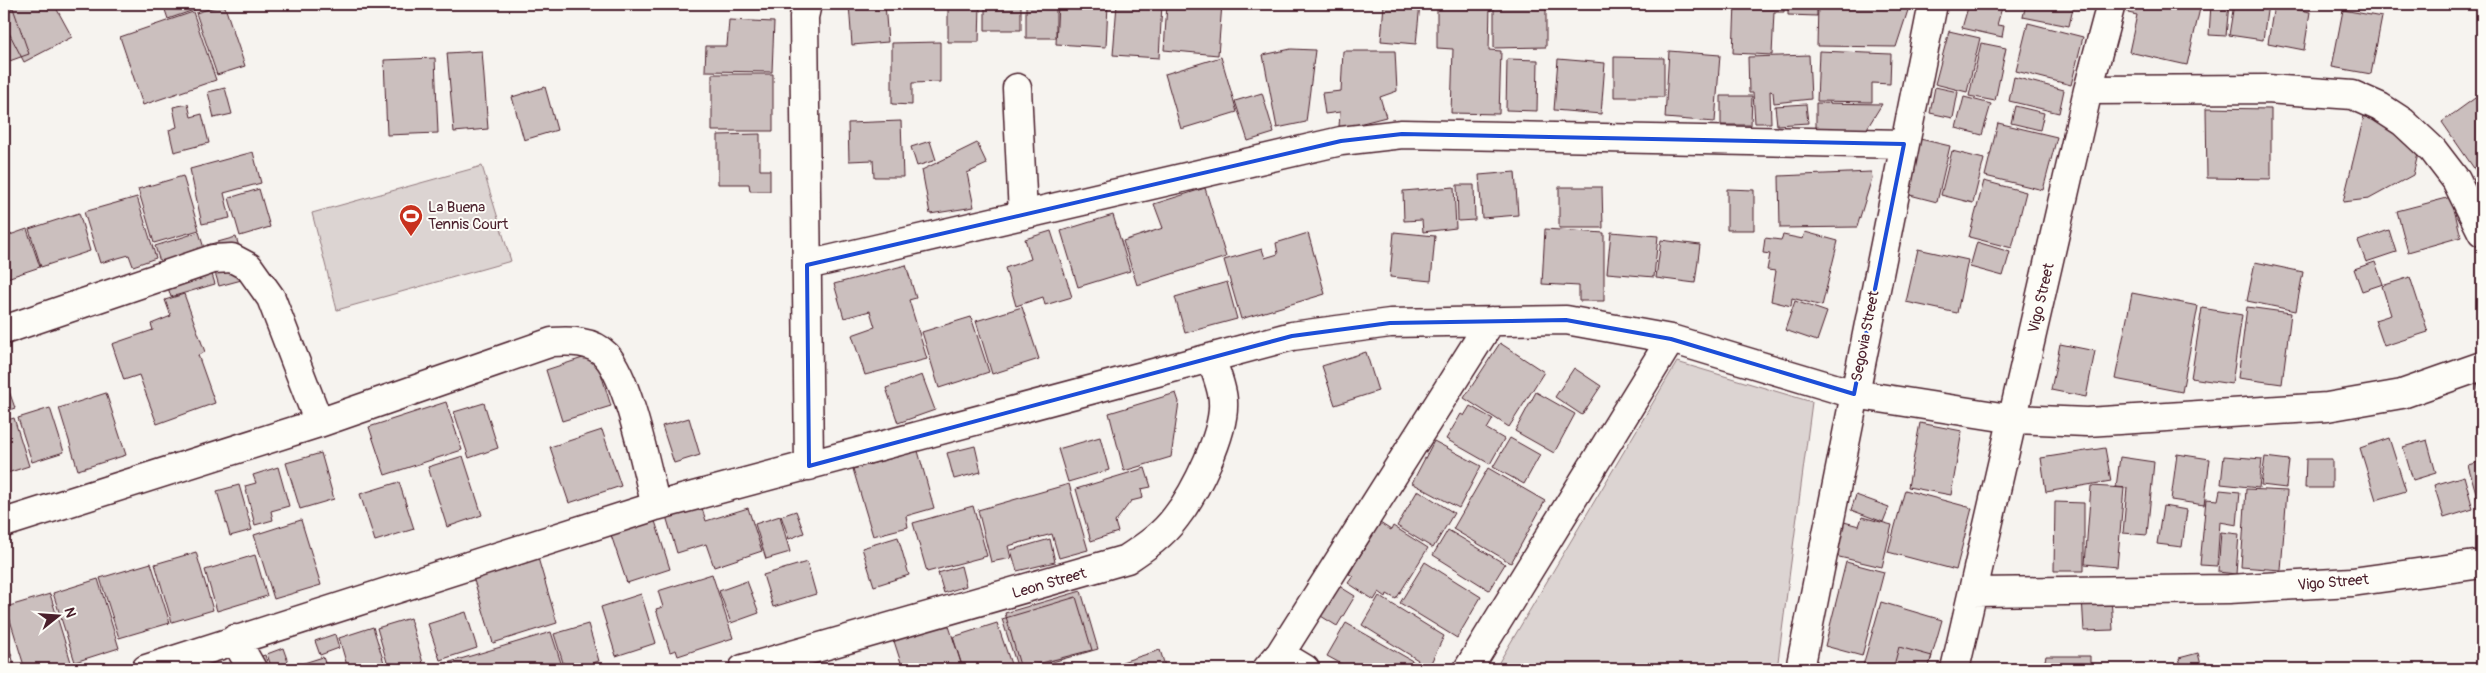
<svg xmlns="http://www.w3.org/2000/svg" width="2486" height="673" viewBox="0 0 2486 673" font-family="Pangolin,sans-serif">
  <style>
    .green { fill: #dcd4d2; stroke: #937a7e }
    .building { fill: #cbbfbe; stroke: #4a1f2b }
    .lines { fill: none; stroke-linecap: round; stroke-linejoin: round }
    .minor-casing { stroke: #4a1f2b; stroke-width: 31 }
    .minor { stroke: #fdfcf7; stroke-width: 28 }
    .marked { fill: none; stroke: #1d4ed8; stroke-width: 4; stroke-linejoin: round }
    .labels { text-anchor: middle; stroke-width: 4; stroke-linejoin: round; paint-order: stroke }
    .poi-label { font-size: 15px; fill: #4a1f2b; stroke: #fdfcf7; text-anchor: start }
    .street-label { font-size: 15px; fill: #4a1f2b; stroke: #fdfcf7 }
  </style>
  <rect width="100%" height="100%" fill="#f6f3ef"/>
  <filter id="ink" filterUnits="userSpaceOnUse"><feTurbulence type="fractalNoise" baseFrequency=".02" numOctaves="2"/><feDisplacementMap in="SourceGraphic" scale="10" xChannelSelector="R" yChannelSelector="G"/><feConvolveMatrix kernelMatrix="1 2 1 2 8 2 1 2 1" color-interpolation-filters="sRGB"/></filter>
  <g filter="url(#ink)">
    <path class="green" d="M482,166l29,95 -174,49 -25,-97z
      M1677,362l135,40 -35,267h-282z"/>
    <path class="building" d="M4,4h50l18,33 -48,25 -20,-39z
      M163,4h48l-43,15z
      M224,4l21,62 -28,9 -21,-62z
      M849,4h36l3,38 -36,3z
      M948,4h32l-1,38h-31z
      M985,4h36v26h-36z
      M1026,4h30v34h-30z
      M1058,4h50l-2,43 -50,-3z
      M1117,4h45l-3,54 -46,-3z
      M1167,4h55l-4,51 -54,-5z
      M1384,4h36l-4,40 -35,-3z
      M1437,4h53l-1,46 12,1 -2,63 -48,-1 2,-64 -16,-1z
      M1494,4h52v43l-52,1z
      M1735,4h49v8h-10l-2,43 -39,-2z
      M1788,4h29v12l-29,-1z
      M1818,4h92l-14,43 -79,-1z
      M1969,4h34l-6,21 7,1 -2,11 -40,-9z
      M2026,4h48l-5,22 -46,-9z
      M2130,4h71l-14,61 -58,-13 8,-37 -9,-2z
      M2211,4h18l-3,32 -17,-1z
      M2234,4h34l-5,36 -34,-5z
      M2274,5l36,7 -6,38 -36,-7z
      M13,8l16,46 -25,9v-52z
      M2343,10l39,7 -11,57 -39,-7z
      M193,12l23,68 -73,25 -23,-68z
      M729,20l45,2 -2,50 -67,-1 1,-25h21z
      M2028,23l55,14 -12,48 -55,-14z
      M1949,31l31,7 -13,54 -32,-8z
      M940,42v40l-28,1v22l-20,-1v-61z
      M1981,43l25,5 -11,53 -26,-5z
      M1291,49l24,1 -9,72 -29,6 -14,-73z
      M482,51l6,78 -34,3 -7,-79z
      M1343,51h52l2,40 -17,6 6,20 -39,10h-8l1,-15 -15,2 -3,-21 19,-2z
      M1669,51l51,4 -5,67 -50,-4z
      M1819,51l72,3 -1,30 -18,-1v19l-55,-1z
      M1809,55l2,44 -37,4 -1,-11 -3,-1 1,32h-16l-2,-30h-4l-1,-36z
      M1221,57l16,55 -56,17 -16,-55z
      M1614,57l50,1v39h-50z
      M435,58l3,75 -51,2 -3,-75z
      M1507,59l31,1 -1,51 -31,-1z
      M1558,59l47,4 -4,51 -47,-4z
      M712,74h61v57h-61z
      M2014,77l50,13 -5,23 -50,-12z
      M545,87l12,43 -33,10 -12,-43z
      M1935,87l23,5 -5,26 -23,-5z
      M225,88l7,26 -18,4 -6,-26z
      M1262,93l12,40 -26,8 -13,-40z
      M2482,93v83l-2,1 -38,-55z
      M1721,96h31l-1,29h-30z
      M1964,97l27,7 -9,31 -26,-7z
      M1816,103l66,1 -16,26 -50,1z
      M188,104l3,13 11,-3 7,29 -35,9 -5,-22 8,-3 -4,-20z
      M1806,104l2,19 -31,2 -2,-19z
      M2015,106l29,7 -4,17 -29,-7z
      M2206,108l65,1v70l-64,-1z
      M2364,116l58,21 -9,38 -44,24 -26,3z
      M901,121l2,56h-29l-1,-17 -24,1 -1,-38z
      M1998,123l59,14 -14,53 -58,-14z
      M760,134v36h10v21h-20l-1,-7h-31v-49z
      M1920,139l30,7 -13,56 -31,-8z
      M930,141l6,19 -19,6 -6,-19z
      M977,143l10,21 -20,9 7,34 -44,7 -8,-44z
      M1952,151l32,8 -11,44 -32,-8z
      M253,152l8,31 -37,10 6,25 -28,6 -12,-55z
      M1515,172l3,43 -36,3 -3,-43z
      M1871,172l1,6 -15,49 -77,1 -1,-52z
      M183,176l16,54 -45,13 -16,-54z
      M1984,181l42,11 -14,56 -43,-11z
      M1457,185h17l1,35 -17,1z
      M1454,187l2,41 -33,4 -1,-12 -18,1 -1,-30z
      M1559,187h43l1,41h-44z
      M1205,188l21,69 -89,28 -14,-44 40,-13 -9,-24z
      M259,189l11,38 -30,9 -11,-38z
      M1727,189l27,1v40h-27z
      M137,197l19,61 -23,8 -4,-11 -29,8 -16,-51z
      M2451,197l10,40 -53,15 -11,-41z
      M79,213l11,38 -49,16 -12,-38z
      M1113,215l17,56 -52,16 -17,-56z
      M27,229l13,38 -36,12v-42z
      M1545,229l59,4v68h-25v-15l-37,-2z
      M2389,230l7,22 -30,10 -8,-21z
      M1051,231l21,66 -27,8 -2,-8 -27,9 -11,-38 26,-9 -6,-20z
      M199,232l16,52 -44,13 -16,-51z
      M1394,232l41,4 -4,45 -41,-4z
      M1611,232l47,4 -4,41 -47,-4z
      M1805,232l33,9 -16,65 -30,-8 -1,8 -20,-5 5,-30 -9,-1 3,-16 -7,-1 2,-15 16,2 2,-5 20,4z
      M1308,233l17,61 -84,25 -17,-59 38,-11 3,9 13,-4 -2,-11z
      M236,237l13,41 -30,8 -12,-41z
      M1661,240l39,5 -5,38 -39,-5z
      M1977,242l33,10 -7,24 -33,-9z
      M1918,249l50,11 -11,53 -51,-11z
      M2255,262l48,10 -7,39 -49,-10z
      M2375,262l8,22 -21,7 -8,-22z
      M906,265l10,33 -7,2 18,59 -62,16 -13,-40 23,-8 -5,-16 -26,7 -10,-34z
      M2410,277l18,55 -44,14 -9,-26 16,-5 -9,-29z
      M1227,282l10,37 -52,14 -10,-36z
      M2132,293l66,13 -16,86 -67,-13z
      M184,294l21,58 -7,3 17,48 -58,21 -18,-49 -15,5 -12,-36 41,-14 -2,-6 20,-8 -6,-16z
      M1795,301l32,11 -10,29 -32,-11z
      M1022,307l17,52 -47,15 -16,-53z
      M2247,307l44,6 -9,71 -44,-6z
      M2202,308l40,7 -10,69 -41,-6z
      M971,317l18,55 -50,16 -17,-56z
      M1500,343l44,29 -35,55 -45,-29z
      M2060,344l35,7 -9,46 -35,-7z
      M1366,352l12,39 -43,14 -13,-39z
      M595,354l16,52 -49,15 -16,-51z
      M1574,368l27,18 -19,29 -27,-18z
      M922,375l13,35 -37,13 -12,-35z
      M4,377l11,31 -11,4z
      M2482,381v28l-5,-27z
      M1536,392l39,22 -21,39 -39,-22z
      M106,393l20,62 -48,15 -19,-62z
      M1176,393l3,9 -8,55 -47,14 -15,-58z
      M446,402l16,48 -77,25 -16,-48z
      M484,403l14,45 -29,10 -15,-46z
      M1470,406l23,13 -6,10 17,10 -14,25 -44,-25 15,-25 3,2z
      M50,408l14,44 -32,10 -14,-44z
      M14,418l15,48 -25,8v-53z
      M689,418l11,37 -26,8 -12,-37z
      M1920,423l42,8 -11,64 -43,-8z
      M602,430l19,56 -52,17 -19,-56z
      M1100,437l9,33 -41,12 -10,-33z
      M1510,438l30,17 -16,29 -31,-17z
      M2389,438l17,53 -30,9 -16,-52z
      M2427,440l9,33 -23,7 -10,-33z
      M1434,441l47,25 -22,42 -47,-25z
      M975,446l6,26 -27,7 -7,-26z
      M2105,448l6,33 -65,11 -5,-34z
      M918,451l16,57 -28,8 2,11 -35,9 -20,-67z
      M321,453l13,46 -34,10 -14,-46z
      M2177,454l33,5 -6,46 -33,-5z
      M463,456l19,59 -35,12 -19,-60z
      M2224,456l38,3 -3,29 -38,-4z
      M2120,457l34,5 -7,73 -24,-2 4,-45 -11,-1z
      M2265,457l24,3 -3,28 -25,-3z
      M2306,459h26v29h-27z
      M2482,461v53l-14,-49z
      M278,467l11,39 -18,5 2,9 -18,5 -10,-39 11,-3 -3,-8z
      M1145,468l6,19 -10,2 2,9 -12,3 -16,21 3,10 -27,9 -15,-52z
      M1488,468l57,33 -34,62 -58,-34z
      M2464,476l9,33 -29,9 -10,-33z
      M399,482l15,47 -39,12 -15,-47z
      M1069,484l19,66 -29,8 -7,-24 -44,12 3,12 -20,4 -13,-52z
      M239,485l13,45 -22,6 -13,-45z
      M2091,486l33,2 -7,79 -32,-3z
      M2246,489l41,2 -6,79 -40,-3z
      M1418,490l36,23 -21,35 -36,-22z
      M1905,490l67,18 -16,62 -68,-18z
      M2220,490l20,2 -3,33 -17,-3 -3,44 -17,-1 6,-66 12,1z
      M1856,495l33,12 -6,15 -32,-12z
      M2055,502l29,1v68h-30z
      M701,505l5,16 42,-13 14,43 -48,16 -8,-23 -29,9 -11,-37z
      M973,506l14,50 -60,16 -14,-49z
      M2163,506l24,4 -5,37 -25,-3z
      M796,511l8,22 -15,6 -8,-23z
      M780,516l10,36 -24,7 -11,-35z
      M1862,517l30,8 -10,42 -47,-11 9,-34 15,4z
      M301,520l20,65 -47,14 -20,-64z
      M655,521l15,48 -43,14 -16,-48z
      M1380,523l11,7 2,-4 35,22 -32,51 -9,-5 -1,3 -7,-5 -5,8 -26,-17 5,-7 -4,-2z
      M1448,530l57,34 -16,26 -56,-35z
      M2221,532l18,2 -3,40 -18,-2z
      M898,537l11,38 -35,11 -12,-38z
      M1050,539l5,23 -38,9 -6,-21z
      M196,552l17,58 -41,12 -17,-58z
      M255,555l12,41 -50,15 -12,-41z
      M538,558l19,65 -64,20 -20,-66z
      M807,562l9,32 -43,13 -10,-32z
      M1425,562l56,35 -24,41 -57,-35z
      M1846,562l38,10 -22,84 -37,-10z
      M151,563l19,60 -51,15 -19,-60z
      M961,566l5,20 -22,7 -6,-20z
      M712,574l21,64 -55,18 -2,-6 -6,2 -14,-43 7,-2 -5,-16z
      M98,579l21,69 -44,14 -22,-69z
      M747,581l12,32 -28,10 -12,-32z
      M1334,583l21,13 -18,30 -21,-13z
      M1081,591l17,58 -70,20h-7l-16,-56z
      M50,594l21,68 -22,7h-24l-19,-62z
      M641,594l15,49 -40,13 -15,-49z
      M1379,596l65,40 -16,33h-14l4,-9 -56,-35z
      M2111,596l2,34 -29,1 -2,-34z
      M1076,597l16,53 -74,19 -16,-50z
      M1881,602l61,18 -14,49h-66z
      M466,612l11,36 -37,12 -12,-36z
      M410,618l13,45 -22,6h-12l-12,-41z
      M947,620l16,49h-60l-10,-31z
      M997,623l15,44 -49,2 -10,-32z
      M1346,623l70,40 -4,6h-61l-24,-13z
      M588,624l11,37 -26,8h-8l-11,-35z
      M373,627l13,42h-38l-9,-31z
      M4,630l11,37 -7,2h-4z
      M551,632l12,37h-125l-1,-3z
      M335,634l4,14 -19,7 -5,-14z
      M1899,647l33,9 -4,13h-35z
      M283,648l6,17 -17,4 -5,-15z
      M1160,650l6,19h-42l-2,-7z
      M2198,653l4,16h-20l-3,-11z
      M265,655l4,14h-21l-2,-8z
      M2046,656h44v13h-47z
      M323,657l4,12h-42z"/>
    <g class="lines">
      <g class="minor-casing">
        <path id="minor" d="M807,4l-3,13 5,449
          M1017,88l6,127
          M2088,90l179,-1 86,6 27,12 23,15 30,28 23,30 26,52
          M807,265l534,-124 61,-7 502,10
          M4,330l209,-71 19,-1 17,9 22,31 48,125
          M4,523l315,-100 233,-81c17,-1 40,-2 54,13 24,27 40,113 50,151
          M1973,592l256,-3 123,-7 130,-18
          M235,639l17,30
          M1280,654l25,15
          M146,669l510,-163 636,-170 98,-13 176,-3 105,19 183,55 160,25 73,3 240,-15 75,-13 80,-28
          M743,669l384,-110c18,-12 36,-24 49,-42 19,-24 49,-84 47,-115 0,-14 -8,-31 -12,-44
          M1267,669l13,-15 211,-333
          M1468,669l203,-330
          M1800,669l133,-665
          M1955,669l133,-579 23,-86"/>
      </g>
      <use href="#minor" class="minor"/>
    </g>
  </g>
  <path class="marked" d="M1402,134l502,10 -50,250 -183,-55 -105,-19 -176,3 -98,13 -483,130 -2,-201 534,-124z"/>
  <defs>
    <g id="stadium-pin" transform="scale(1.25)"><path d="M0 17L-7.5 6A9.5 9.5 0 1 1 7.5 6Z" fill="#c8321e" stroke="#fdfcf7"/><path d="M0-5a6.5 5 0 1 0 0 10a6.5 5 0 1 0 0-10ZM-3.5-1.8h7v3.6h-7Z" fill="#fff"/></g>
  </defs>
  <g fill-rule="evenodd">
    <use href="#stadium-pin" x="411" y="216"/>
  </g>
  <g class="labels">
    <g class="poi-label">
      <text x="428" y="212">La Buena<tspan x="428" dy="17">Tennis Court</tspan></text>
    </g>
    <g class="street-label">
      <text transform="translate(2041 298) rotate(-77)" y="5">Vigo Street</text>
      <text transform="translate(1865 336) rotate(-79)" y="5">Segovia Street</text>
      <text transform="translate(2333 582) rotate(-5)" y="5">Vigo Street</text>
      <text transform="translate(1049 583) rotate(-16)" y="5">Leon Street</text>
    </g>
  </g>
  <rect width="2486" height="673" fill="none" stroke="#fdfcf7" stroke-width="20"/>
  <rect x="10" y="10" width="2466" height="653" fill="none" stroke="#4a1f2b" stroke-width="2" filter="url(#ink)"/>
  <g transform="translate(58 616) rotate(73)" stroke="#fdfcf7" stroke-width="4" paint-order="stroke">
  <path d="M0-4L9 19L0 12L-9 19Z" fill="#4a1f2b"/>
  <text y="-8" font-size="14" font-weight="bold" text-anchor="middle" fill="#4a1f2b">N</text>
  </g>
</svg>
